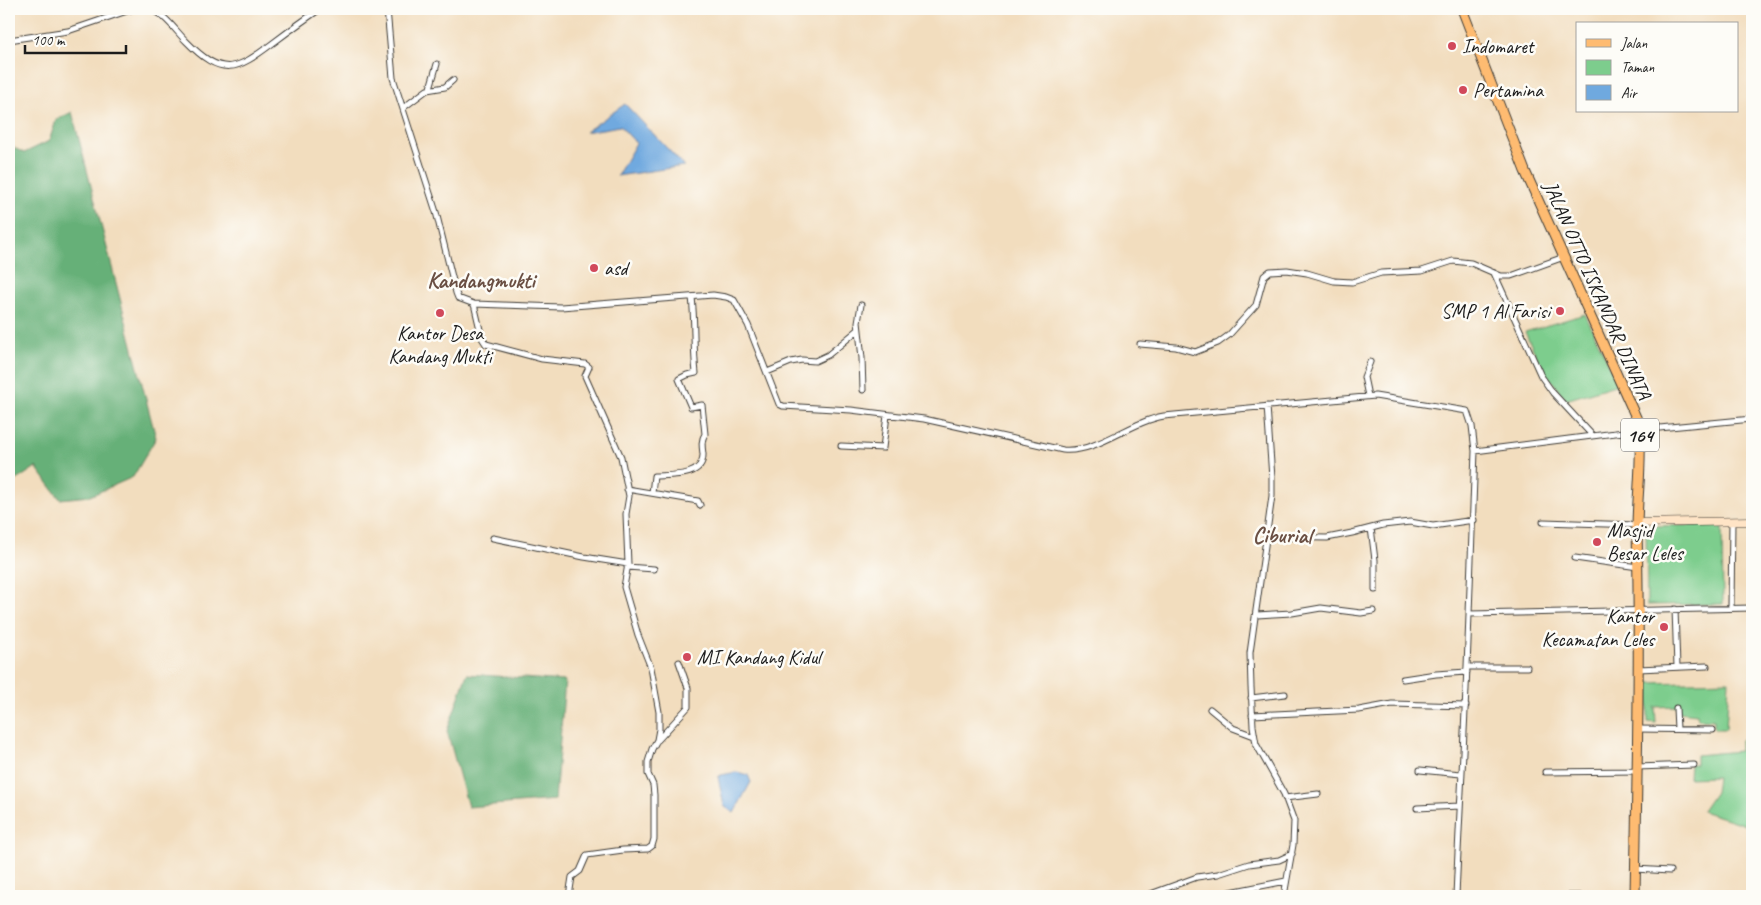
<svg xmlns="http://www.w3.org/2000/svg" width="1761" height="905" viewBox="0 0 1761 905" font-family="Caveat,sans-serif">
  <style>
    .green { fill: #7dcd8d; stroke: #4c7454 }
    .forest { fill: #66b078; stroke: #41664a }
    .water { fill: #6fa9df; stroke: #46627e }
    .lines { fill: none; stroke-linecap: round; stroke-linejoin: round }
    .street-casing { stroke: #3c3934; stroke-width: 7 }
    .secondary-casing { stroke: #3c3934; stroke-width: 9 }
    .primary-casing { stroke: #3c3934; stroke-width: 11 }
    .street { stroke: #fff; stroke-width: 5 }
    .secondary { stroke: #ffe4c6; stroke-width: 8 }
    .primary { stroke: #febb71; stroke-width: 9 }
    .poi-dot { fill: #d1495b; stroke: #fdfcf7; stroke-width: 2 }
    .labels { text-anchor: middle; stroke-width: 5; stroke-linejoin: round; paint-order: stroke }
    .shield { fill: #fdfcf7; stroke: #605f5e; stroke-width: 1 }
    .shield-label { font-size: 19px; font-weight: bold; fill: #1c1c1c }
    .poi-label { font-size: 20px; fill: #1c1c1c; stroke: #fdfcf7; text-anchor: start }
    .street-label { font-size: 20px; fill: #1c1c1c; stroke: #fdfcf7 }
    .quarter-label { font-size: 22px; font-weight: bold; fill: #6a4f43; stroke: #fdfcf7 }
  </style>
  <rect width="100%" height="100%" fill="#fdfcf7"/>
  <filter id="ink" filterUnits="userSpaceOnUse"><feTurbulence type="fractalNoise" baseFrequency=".02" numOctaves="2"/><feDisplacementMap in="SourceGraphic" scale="10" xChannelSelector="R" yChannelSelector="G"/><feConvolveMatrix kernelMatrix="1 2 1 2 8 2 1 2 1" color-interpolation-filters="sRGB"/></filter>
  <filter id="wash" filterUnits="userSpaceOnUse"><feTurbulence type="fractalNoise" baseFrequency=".0096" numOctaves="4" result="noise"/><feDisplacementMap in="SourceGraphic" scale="20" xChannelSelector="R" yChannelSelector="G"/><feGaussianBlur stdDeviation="1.12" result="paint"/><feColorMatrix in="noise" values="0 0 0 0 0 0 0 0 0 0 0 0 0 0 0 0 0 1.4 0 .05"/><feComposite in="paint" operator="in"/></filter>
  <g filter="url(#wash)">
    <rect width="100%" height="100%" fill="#f2ddbe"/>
    <path class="green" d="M1585,314l33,70 -52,16 -24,-32 -17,-36z
      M1722,525l1,79 -76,1 -1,-79z
      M1729,681l-3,48h-12v-9l-16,-1 -1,-5 -19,-2v-6l-23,1 1,16 -8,-1v-39z
      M1752,734v93l-50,-16 13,-19 2,-15 -28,1 1,-14h6v-9l44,-4v-10l5,-5z"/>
    <path class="forest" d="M72,112l84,326 -23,39 -43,19 -30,3 -24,-32 -27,18v-340l15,8 25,-12 7,-21z
      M467,674l98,7 -10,119 -87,7 -21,-76z"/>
    <path class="water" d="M625,104l59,62 -67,10 19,-33 -16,-17 -35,6z
      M737,772l11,3 3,7 -17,31 -10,-7 -6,-29 3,-2z"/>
  </g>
  <g filter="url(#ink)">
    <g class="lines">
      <g class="street-casing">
        <path id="street" d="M149,9c15,4 26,21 37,32 36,37 50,30 87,2 16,-12 31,-23 47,-34
          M387,9l6,69 43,134 20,81 2,5 16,6 87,3 152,-12 13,2 8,3 14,25 31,79 4,2 68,4 73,9 139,31c35,3 66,-28 101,-34l211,-20 92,15 5,15 3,25
          M9,40l59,-9 65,-22
          M430,88l7,-24
          M403,108l24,-18 18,-3 8,-7
          M1494,273l47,103 12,17 39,42
          M474,304l8,34 4,6 56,15 43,5 4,3 -4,9 36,81 8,39 -3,18 2,50 -4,23 14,48 13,33 8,44v17l-2,11 -5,9 -4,13v12l5,11 1,10v44l-2,7 -4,3 -25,1 -36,5 -7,16 -8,6 -3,19
          M861,305l-3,17 4,36 1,32
          M1140,344l36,3 19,5 23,-9 11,-8 27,-30 8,-29 6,-5 17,-1 20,3 27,8 18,1 29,-9 41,-2 31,-10 18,2 30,13h10l53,-19
          M767,372l24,-10 11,-2 13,1 13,-6 30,-25
          M1368,396l-4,-19 6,-15
          M1267,406l5,72v18l-22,157 1,34 2,39 3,18 28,50 10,27 -1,24 -9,51
          M1752,419l-113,11 -164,21 -6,163 283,-6
          M841,446l42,2 4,-33
          M627,489l71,12 2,4
          M652,493l2,-17c17,-1 50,2 49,-22 -1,-8 -2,-14 2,-20l-3,-29 -11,2 -12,-28 8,-4 9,-2c-3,-26 -1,-50 -4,-76
          M1543,522l94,3
          M1371,528l4,32v30
          M1267,537l60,1 25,-5 31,-8 27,-3 23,4 41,-6
          M493,538l91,19 44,7
          M1575,558l63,9
          M627,567l27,2
          M1731,608l1,-87
          M1675,609l2,58
          M1257,615l35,-2 29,-5 40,5 12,-2
          M1467,667h60
          M1638,669l69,-3
          M1403,679l33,-5 31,-2
          M1251,698l34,-4
          M1676,708l1,21
          M1210,709l23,19 21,8
          M1252,715l107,-5 33,-6 74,2
          M1638,729l75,1
          M658,740l30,-33v-19l-9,-26
          M1637,767l57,-2
          M1420,770l41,4
          M1545,772l92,-1
          M1285,798l33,-4
          M1417,808l43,-2
          M1635,869l35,2
          M1215,895l71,-14
          M1145,896l52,-19 21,-3 31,-10 30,-4 13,-6
          M1456,896c4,-94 10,-188 13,-282
          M1517,896h63"/>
      </g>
      <g class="secondary-casing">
        <path id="secondary" d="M1637,523l115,-2"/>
      </g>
      <g class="primary-casing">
        <path id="primary" d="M1462,9l63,162 114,253c4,35 -2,70 -2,105 3,123 0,245 -2,367"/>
      </g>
      <use href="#street" class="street"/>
      <use href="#secondary" class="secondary"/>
      <use href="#primary" class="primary"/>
    </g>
  </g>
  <g class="poi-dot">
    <circle cx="1452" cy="46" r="5"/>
    <circle cx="1463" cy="90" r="5"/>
    <circle cx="594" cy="268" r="5"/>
    <circle cx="1560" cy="311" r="5"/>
    <circle cx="440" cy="313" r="5"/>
    <circle cx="1597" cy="542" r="5"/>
    <circle cx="1664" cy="627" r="5"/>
    <circle cx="687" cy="657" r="5"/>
  </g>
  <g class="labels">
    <rect class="shield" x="1621" y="418.5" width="38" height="33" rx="4"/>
    <g class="shield-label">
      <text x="1640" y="442">164</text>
    </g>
    <g class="poi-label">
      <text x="1462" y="53">Indomaret</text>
      <text x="1473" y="97">Pertamina</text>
      <text x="604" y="275">asd</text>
      <text x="1550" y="318" text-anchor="end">SMP 1 Al Farisi</text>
      <text x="440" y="340" text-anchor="middle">Kantor Desa<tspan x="440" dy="23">Kandang Mukti</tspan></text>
      <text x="1607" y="537">Masjid<tspan x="1607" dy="23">Besar Leles</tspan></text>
      <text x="1654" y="623" text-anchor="end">Kantor<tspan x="1654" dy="23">Kecamatan Leles</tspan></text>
      <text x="697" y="664">MI Kandang Kidul</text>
    </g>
    <g class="street-label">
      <text transform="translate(1598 290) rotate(66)" y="7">JALAN OTTO ISKANDAR DINATA</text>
    </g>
    <g class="quarter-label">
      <text x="481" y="288">Kandangmukti</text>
      <text x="1282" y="543">Ciburial</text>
    </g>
  </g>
  <rect width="1761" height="905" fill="none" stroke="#fdfcf7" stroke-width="30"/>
  <rect x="1576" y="22" width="162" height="90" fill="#fdfcf7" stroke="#a3a29f"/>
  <rect x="1586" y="39" width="25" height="8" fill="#febb71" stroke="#a3a29f"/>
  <text x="1621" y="48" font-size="15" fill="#1c1c1c">Jalan</text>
  <rect x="1586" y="60" width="25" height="15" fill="#7dcd8d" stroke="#a3a29f"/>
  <text x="1621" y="72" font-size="15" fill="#1c1c1c">Taman</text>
  <rect x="1586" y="85" width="25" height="15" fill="#6fa9df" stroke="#a3a29f"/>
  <text x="1621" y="98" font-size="15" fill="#1c1c1c">Air</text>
  <path d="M25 45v8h101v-8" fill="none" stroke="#1c1c1c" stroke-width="2.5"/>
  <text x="32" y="45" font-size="15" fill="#1c1c1c" stroke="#fdfcf7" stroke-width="4" paint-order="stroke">100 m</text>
</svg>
